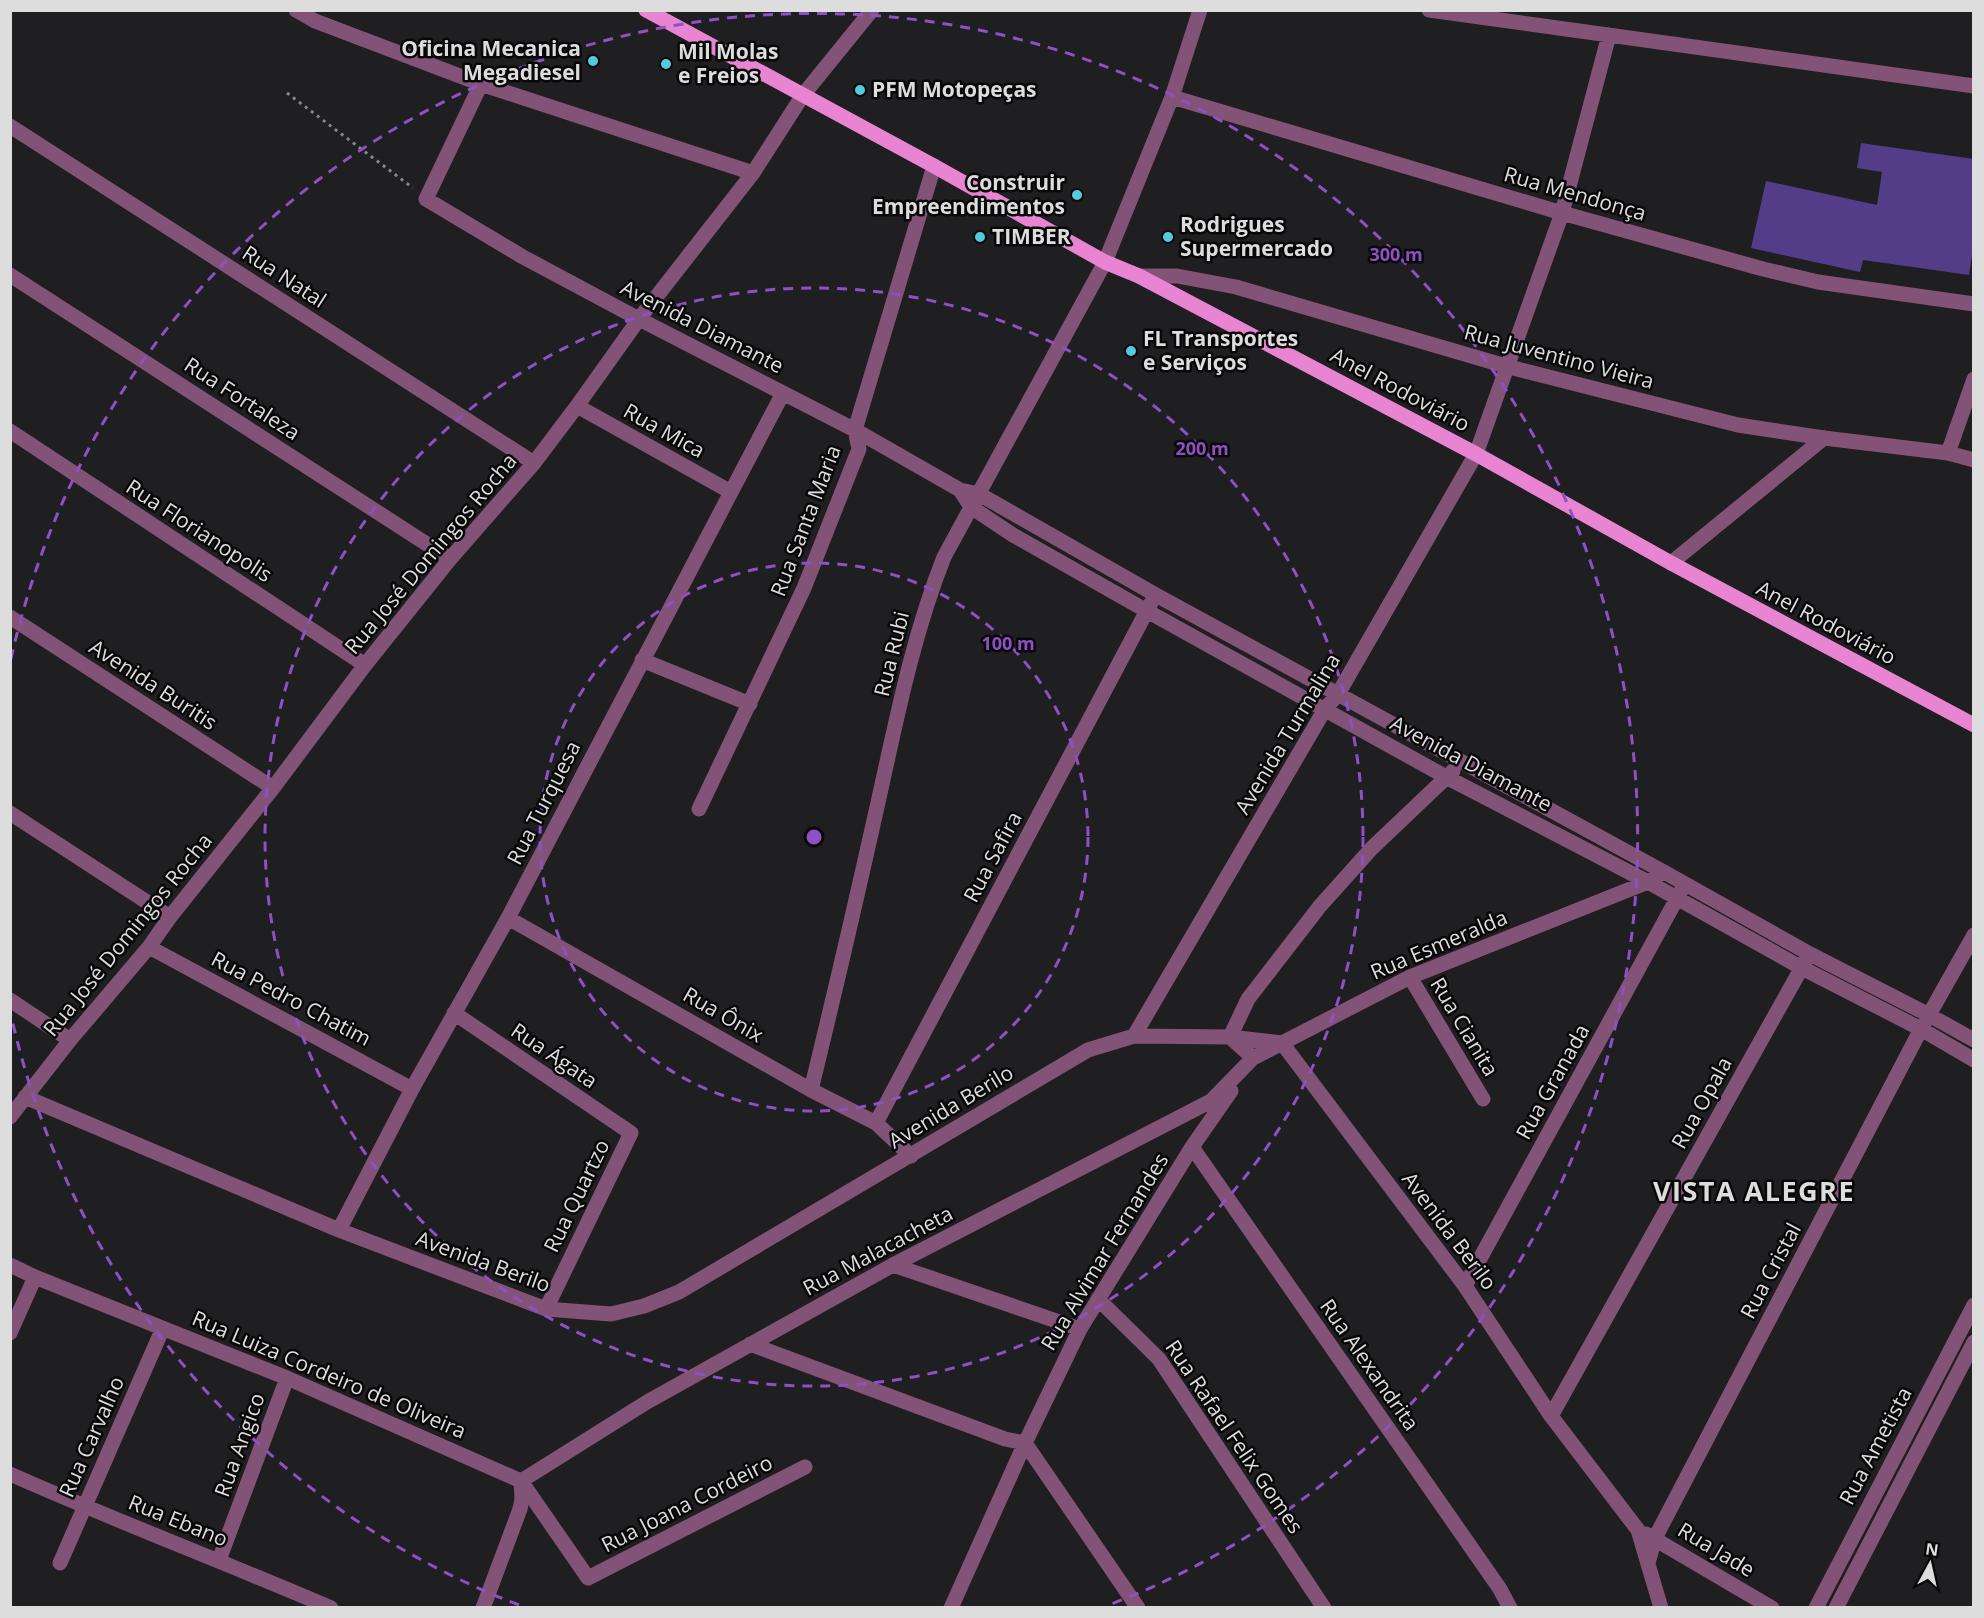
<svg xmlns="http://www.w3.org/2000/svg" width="1984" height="1618" viewBox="0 0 1984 1618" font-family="'Open Sans',sans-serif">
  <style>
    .building { fill: #533c88 }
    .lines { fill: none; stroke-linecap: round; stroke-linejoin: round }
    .path { stroke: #868587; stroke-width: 3; stroke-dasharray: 3 4.5; stroke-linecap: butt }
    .minor { stroke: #825377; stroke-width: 15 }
    .tertiary { stroke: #825377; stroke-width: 15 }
    .primary { stroke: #e884d2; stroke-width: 15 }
    .ring { fill: none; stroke: #8f4fc5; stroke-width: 3; stroke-dasharray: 10 8 }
    .poi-dot { fill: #55cadf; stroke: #090809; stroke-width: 2 }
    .labels { text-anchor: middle; stroke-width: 5; stroke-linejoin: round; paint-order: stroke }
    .poi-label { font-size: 21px; font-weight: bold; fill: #deddde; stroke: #090809; text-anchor: start }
    .street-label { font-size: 21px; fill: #deddde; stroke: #090809 }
    .district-label { font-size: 27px; font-weight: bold; letter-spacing: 1.5px; fill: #deddde; stroke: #090809 }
    .centre { fill: #8f4fc5; stroke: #090809; stroke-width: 3 }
    .ring-label { font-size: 18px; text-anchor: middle; font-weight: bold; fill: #8f4fc5; stroke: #090809; stroke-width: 5; stroke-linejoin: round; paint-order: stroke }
  </style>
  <rect width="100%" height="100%" fill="#1f1e20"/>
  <path class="building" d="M1861,143l113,16v83l-5,33 -106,-15 -3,12 -109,-24 15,-67 111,24 5,-33 -25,-4z"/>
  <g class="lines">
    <path class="path" d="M287,93l126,95"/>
    <path class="minor" d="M296,10l19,11 166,63 272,89
      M1429,10l545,76
      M481,84l-55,115 97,58 116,62 216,111 105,60 19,4 177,101 508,277 146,82 119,61 45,25
      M1172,97l390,116 201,56 55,13 156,22
      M10,126l524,337
      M10,275l440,284
      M577,406l154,86
      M10,431l355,234
      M1948,453l26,-74
      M960,490l11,17 42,28 134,76 301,167 200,104 154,86 119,61 53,31
      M1671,563l153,-125
      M10,617l263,171
      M642,660l108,44
      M699,809l105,-221 55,-139 -4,-19 79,-264
      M10,813l160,104
      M508,918l303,172 65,33 35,33
      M149,947l263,142
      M1410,977l73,122
      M10,1000l60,40
      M454,1013l177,120 -85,176
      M1134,1036l191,-327 13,-15 138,-240 86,-241 47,-178
      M1253,1058l-23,-21 18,-38 72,-93 52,-58 81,-77
      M811,1090c23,-94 45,-189 66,-283 19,-85 35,-169 67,-250l161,-295 67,-165 28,-87
      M25,1097l314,133 207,79 65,5 33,-8 35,-14 409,-242 46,-14 96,1 52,6 183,243 86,130 87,114 23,78
      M10,1117l60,-77 79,-93 21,-30 103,-129 92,-123 85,-106 84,-96 43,-57 62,-87 114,-146 50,-78 69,-85
      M876,1123l275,-520
      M1192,1147l308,442 10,19
      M339,1230l73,-141 96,-171 275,-525
      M10,1265l25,12 252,101 234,103 67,97 217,-111
      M893,1265l187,64
      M1465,1286l216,-395
      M1098,1299l61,60 165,249
      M10,1333l25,-56
      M750,1344l255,95 20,4 113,165
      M1551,1416l255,-456
      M10,1474c106,47 214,88 321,134
      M521,1481l126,-79 246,-137 318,-164 42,-43 157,-81 238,-95 16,-10
      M1646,1534l126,74
      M219,1560l68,-182
      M60,1563l103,-235
      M1648,1563l7,-25 266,-509 53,-94
      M483,1608l37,-99 2,-10 -1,-18
      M951,1608l74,-165 55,-114 112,-182 39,-56
      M1816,1608l158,-303
      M1836,1608l138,-266"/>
    <path class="tertiary" d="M1139,276h38l59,11 273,80 229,58 86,13 124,15 26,7"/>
    <path class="primary" d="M646,10l288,156 171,96 34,14 337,178 195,109 303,162"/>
  </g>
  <g class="ring">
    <circle cx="814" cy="837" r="274"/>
    <circle cx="814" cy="837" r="549"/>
    <path d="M519 1605A823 823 0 0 1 11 1015M11 659A823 823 0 1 1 1109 1605"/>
  </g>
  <g class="poi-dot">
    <circle cx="593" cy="61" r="6"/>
    <circle cx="666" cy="64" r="6"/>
    <circle cx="860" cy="90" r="6"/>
    <circle cx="1077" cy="195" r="6"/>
    <circle cx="980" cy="237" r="6"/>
    <circle cx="1168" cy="237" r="6"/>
    <circle cx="1131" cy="351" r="6"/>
  </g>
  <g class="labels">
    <g class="poi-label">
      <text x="581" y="56" text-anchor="end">Oficina Mecanica<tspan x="581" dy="24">Megadiesel</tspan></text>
      <text x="678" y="59">Mil Molas<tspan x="678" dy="24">e Freios</tspan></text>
      <text x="872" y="97">PFM Motopeças</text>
      <text x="1065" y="190" text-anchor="end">Construir<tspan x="1065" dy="24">Empreendimentos</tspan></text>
      <text x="1180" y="232">Rodrigues<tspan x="1180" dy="24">Supermercado</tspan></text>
      <text x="992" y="244">TIMBER</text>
      <text x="1143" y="346">FL Transportes<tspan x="1143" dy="24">e Serviços</tspan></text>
    </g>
    <g class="street-label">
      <text transform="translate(1575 194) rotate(16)" y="7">Rua Mendonça</text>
      <text transform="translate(284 277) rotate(33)" y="7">Rua Natal</text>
      <text transform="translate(702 327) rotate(27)" y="7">Avenida Diamante</text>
      <text transform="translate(1559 357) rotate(15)" y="7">Rua Juventino Vieira</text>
      <text transform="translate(1400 390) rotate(28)" y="7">Anel Rodoviário</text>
      <text transform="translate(242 399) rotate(33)" y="7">Rua Fortaleza</text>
      <text transform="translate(664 431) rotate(29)" y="7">Rua Mica</text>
      <text transform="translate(806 521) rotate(-69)" y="7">Rua Santa Maria</text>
      <text transform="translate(199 531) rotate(33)" y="7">Rua Florianopolis</text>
      <text transform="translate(431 554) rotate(-50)" y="7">Rua José Domingos Rocha</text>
      <text transform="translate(1826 623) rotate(28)" y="7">Anel Rodoviário</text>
      <text transform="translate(892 654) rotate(-76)" y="7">Rua Rubi</text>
      <text transform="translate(153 685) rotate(33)" y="7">Avenida Buritis</text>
      <text transform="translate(1288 734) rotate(-59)" y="7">Avenida Turmalina</text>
      <text transform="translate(1471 764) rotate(28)" y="7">Avenida Diamante</text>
      <text transform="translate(544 803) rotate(-63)" y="7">Rua Turquesa</text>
      <text transform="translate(993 857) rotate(-62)" y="7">Rua Safira</text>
      <text transform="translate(128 935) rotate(-51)" y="7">Rua José Domingos Rocha</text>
      <text transform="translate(1439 945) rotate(-23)" y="7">Rua Esmeralda</text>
      <text transform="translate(291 999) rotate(28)" y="7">Rua Pedro Chatim</text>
      <text transform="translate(723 1015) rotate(30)" y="7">Rua Ônix</text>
      <text transform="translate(1464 1027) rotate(59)" y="7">Rua Cianita</text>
      <text transform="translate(554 1056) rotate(34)" y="7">Rua Ágata</text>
      <text transform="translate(1553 1082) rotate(-61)" y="7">Rua Granada</text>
      <text transform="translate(1702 1103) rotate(-61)" y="7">Rua Opala</text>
      <text transform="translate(951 1107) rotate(-31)" y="7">Avenida Berilo</text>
      <text transform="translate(577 1196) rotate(-64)" y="7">Rua Quartzo</text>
      <text transform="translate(1449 1231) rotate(53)" y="7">Avenida Berilo</text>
      <text transform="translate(878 1251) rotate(-28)" y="7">Rua Malacacheta</text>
      <text transform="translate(1105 1252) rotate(-59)" y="7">Rua Alvimar Fernandes</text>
      <text transform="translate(483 1262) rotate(20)" y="7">Avenida Berilo</text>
      <text transform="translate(1771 1271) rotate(-62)" y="7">Rua Cristal</text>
      <text transform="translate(1369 1365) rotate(55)" y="7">Rua Alexandrita</text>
      <text transform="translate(329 1375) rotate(23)" y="7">Rua Luiza Cordeiro de Oliveira</text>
      <text transform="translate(92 1437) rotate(-66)" y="7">Rua Carvalho</text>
      <text transform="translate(1234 1437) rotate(56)" y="7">Rua Rafael Felix Gomes</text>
      <text transform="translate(240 1445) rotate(-70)" y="7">Rua Angico</text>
      <text transform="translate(1876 1446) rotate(-62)" y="7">Rua Ametista</text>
      <text transform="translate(687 1504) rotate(-27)" y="7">Rua Joana Cordeiro</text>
      <text transform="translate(178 1521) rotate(22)" y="7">Rua Ebano</text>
      <text transform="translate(1716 1550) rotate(31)" y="7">Rua Jade</text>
    </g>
    <g class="district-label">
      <text x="1754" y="1201">VISTA ALEGRE</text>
    </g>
  </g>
  <circle cx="814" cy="837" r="9" class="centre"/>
  <g class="ring-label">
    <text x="1396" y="261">300 m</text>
    <text x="1202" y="455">200 m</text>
    <text x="1008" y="650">100 m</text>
  </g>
  <rect width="1984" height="1618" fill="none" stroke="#deddde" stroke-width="24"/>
  <g transform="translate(1930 1564) rotate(8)" stroke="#090809" stroke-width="4.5" paint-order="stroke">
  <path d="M0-4.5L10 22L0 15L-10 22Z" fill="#deddde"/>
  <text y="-9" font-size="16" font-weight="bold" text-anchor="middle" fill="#deddde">N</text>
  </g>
</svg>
